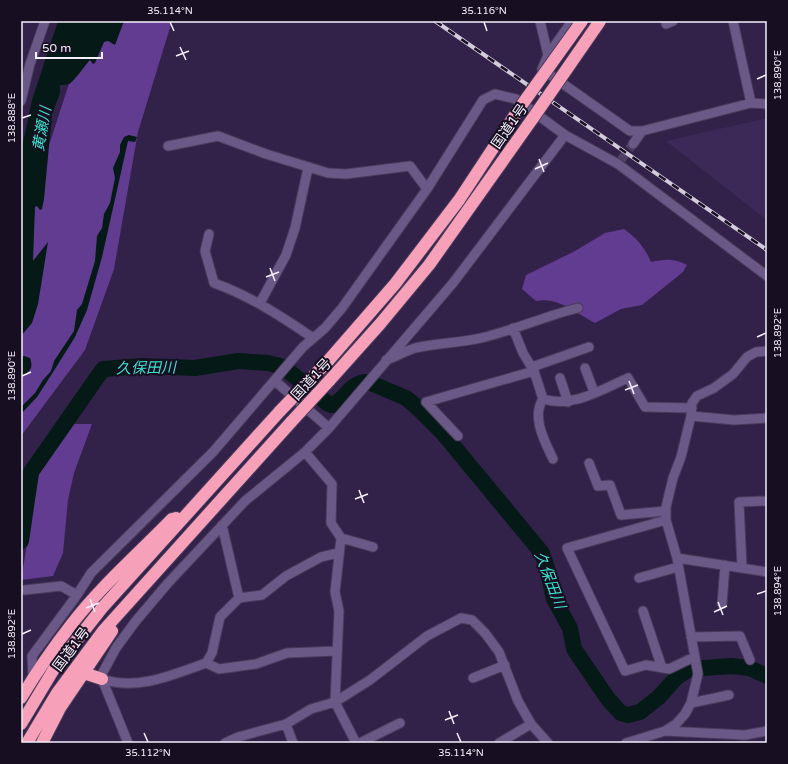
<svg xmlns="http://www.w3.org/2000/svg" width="788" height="764" viewBox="0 0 788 764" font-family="'Varela Round','Noto Sans JP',sans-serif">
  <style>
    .built { fill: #3d2958 }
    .green { fill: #613c90 }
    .water { fill: #051a17 }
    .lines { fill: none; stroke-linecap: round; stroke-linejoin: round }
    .river { stroke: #051a17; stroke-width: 16 }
    .minor-tunnel { stroke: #4f4064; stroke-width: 9; stroke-dasharray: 9 4.5; stroke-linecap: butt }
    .minor-casing { stroke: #4a3b5b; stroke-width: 11 }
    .highway-casing { stroke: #4a3b5b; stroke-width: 14 }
    .minor { stroke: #6a5986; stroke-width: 9 }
    .highway { stroke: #f6a1b9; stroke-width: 12 }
    .rail-casing { stroke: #d1cbdb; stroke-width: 4 }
    .rail { stroke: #170f21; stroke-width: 2.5; stroke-dasharray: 8; stroke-linecap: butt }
    .highway-bridge-casing { stroke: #4a3b5b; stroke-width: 14; stroke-linecap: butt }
    .highway-bridge { stroke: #f6a1b9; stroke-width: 12 }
    .ticks { fill: none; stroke: #f4f1fb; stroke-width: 1.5 }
    .labels { text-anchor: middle; stroke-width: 4; stroke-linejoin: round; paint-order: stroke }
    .street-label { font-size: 14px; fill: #f4f1fb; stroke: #170f21 }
    .water-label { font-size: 15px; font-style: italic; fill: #38e2cb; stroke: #170f21 }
    .neatline { fill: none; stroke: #f4f1fb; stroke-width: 1.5 }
    .ticks-label { font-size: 10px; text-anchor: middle; fill: #f4f1fb }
  </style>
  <rect width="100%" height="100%" fill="#322149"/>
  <path class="built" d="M767,118v102l-101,-79z"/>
  <path class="green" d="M119,21h53l-34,111 -24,137 -29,81 -64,86v-218l29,-76 27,-83z
    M624,229c13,9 21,19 27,33 14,-3 23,-4 36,3l-4,7 -41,33 -21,4 -26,14c-20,-10 -36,-26 -59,-22l-14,-12 4,-14 49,-24 30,-18z
    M74,424h18l-18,49 -6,27 -5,53 -10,23 -32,4 18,-106z"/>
  <path class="water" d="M58,21h66l-9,24 -7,-4 -4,1 -9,21 -2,1 -3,-4c-5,5 -16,22 -21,24 -2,1 -6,1 -9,1v8l-8,21 -8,85 -2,10 -2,1 -3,-4 -2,1 -2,54 15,-19 -10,62 -6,19 -11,13v-184l11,-52z
    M129,135l8,2 -2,5 -7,-1 -26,116 -15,53 -12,27 -20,32 -18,28 -16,17v-7l14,-14 8,-13 8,-9 3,-10 20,-30 3,-21 5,-6 13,-43 2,-25 5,-8 2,-14 6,-11 5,-25 -2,-10 7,-16v-7l4,-8z
    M24,356l6,2c4,12 -1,12 -9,20v-21z"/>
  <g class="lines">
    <path class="river" d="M373,384l33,14 12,10 24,24 100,121 5,15 7,31 16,29 4,21 34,50 13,14 7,2 12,-3 19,-15 18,-20 12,-8 42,-3 18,2 18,8
      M21,541l10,-69 72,-103 39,-3 53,2 43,-7 30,2 12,3 11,7 36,30 5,2c13,-5 17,-20 32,-23"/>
    <path class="minor-tunnel" d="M621,160l12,-16"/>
    <g class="minor-casing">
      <path id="minor" d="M540,21l8,34
        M572,21l-24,34 -6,14 88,62h12l109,-28 16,1
        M733,21l18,82
        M666,24l7,-3
        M21,101l9,-37 15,-43
        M633,144l9,-13
        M168,146l50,-10 48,18 62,19 18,1 64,-8 17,23
        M209,234l-4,17 9,32c36,13 67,33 99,55
        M260,303l26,-48 9,-27 13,-60
        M513,328l10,25 11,18 9,28c30,9 58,-9 85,-21l17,29 47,1
        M386,360c10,-3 19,-9 29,-12 22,-5 44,-5 66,-10 34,-8 64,-22 97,-30
        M532,367l57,-20
        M585,368l9,24
        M560,378l8,24
        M275,381l54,47
        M543,399c-12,18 2,43 10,60
        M691,416l43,4 33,-2
        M458,436l-32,-34 108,-31
        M305,452l27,32 -1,39 10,15 32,9
        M589,463l9,23 12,-1 11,30 45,-4
        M666,520l-99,28 58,123 21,-6 23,4 25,-12
        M222,525l17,73
        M341,538l-6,54 4,19 -4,91 21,41
        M677,558l90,14
        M742,568l-3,-66 28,-1
        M639,578l39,-11
        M25,590l36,-4 16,9
        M722,604l3,-39
        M643,611l19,57
        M691,637l49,-1 10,24
        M206,663l6,-10 8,-36 19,-19 23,-3 24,-19 35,-19 17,-4
        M33,677l-1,-21 45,-61 14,-22 122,-121 90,-105 22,-19 17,-20 85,-119 56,-89 12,-6 21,5 49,36 53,29 149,112
        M473,678l32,-13
        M102,679c35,12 70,-4 104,-16l13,6 37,-5 31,-11 50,-2
        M691,703l38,-8
        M286,724l7,19
        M665,731l80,4 22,-4
        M128,743l-26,-64 1,-7 13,-24 19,-26 33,-39 77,-82 60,-49 24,-24 124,-145 112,-148
        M225,743l13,-6 48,-13 25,-15 24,-7 35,-22 57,-44 34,-18 11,2 13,13 14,19 19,49 13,23 17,19
        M360,743l40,-20
        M499,743l32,-19
        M626,743l39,-12 11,-7 9,-10 6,-11 7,-29 -21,-116 -11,-38v-13l7,-29 8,-21 10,-41 1,-13 5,-7 17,-8 19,-14 14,-17 9,-5 11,-1"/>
    </g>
    <g class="highway-casing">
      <path id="highway" d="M328,361l67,-77 64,-84 62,-94
        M329,381l51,-57 49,-59 104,-147
        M84,673l18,6
        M21,698c15,-25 32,-50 50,-73 29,-38 67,-71 101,-106l4,-1
        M21,724l33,-55 48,-61 178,-197
        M27,743l30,-50 46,-62 189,-210
        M42,743l18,-35 52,-77"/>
    </g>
    <use href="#minor" class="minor"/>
    <use href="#highway" class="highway"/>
    <g class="rail-casing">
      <path id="rail" d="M435,21l332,229"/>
    </g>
    <use href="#rail" class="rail"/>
    <g class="highway-bridge-casing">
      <path id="highway-bridge" d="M521,106l61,-85
        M533,118l67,-97
        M280,411l48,-50
        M292,421l37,-40"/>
    </g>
    <use href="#highway-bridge" class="highway-bridge"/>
  </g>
  <path class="ticks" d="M170,22l4,9M484,22l3,9M180,47l6,13M176,56l13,-5M757,79l9,-4M22,118l9,-3M539,159l5,13M535,169l13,-6M270,268l5,13M266,277l13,-5M757,337l9,-4M22,376l9,-4M629,381l5,13M625,390l13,-5M359,490l5,13M355,499l13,-5M757,594l9,-3M90,599l5,13M718,602l5,13M86,608l13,-5M714,612l13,-6M22,634l9,-4M449,711l5,13M445,720l13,-5M144,733l4,9M457,733l4,9"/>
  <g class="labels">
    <g class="street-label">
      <text transform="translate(509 126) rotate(-55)" y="5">国道1号</text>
      <text transform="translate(311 379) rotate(-47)" y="5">国道1号</text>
      <text transform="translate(71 649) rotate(-53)" y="5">国道1号</text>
    </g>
    <g class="water-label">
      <text transform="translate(42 129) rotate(-80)" y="5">黄瀬川</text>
      <text transform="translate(146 368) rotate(-1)" y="5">久保田川</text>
      <text transform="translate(550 580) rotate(69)" y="5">久保田川</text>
    </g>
  </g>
  <rect width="788" height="764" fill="none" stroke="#170f21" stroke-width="44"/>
  <path d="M36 52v6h66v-6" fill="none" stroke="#f4f1fb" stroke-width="2"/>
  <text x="42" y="52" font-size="12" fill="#f4f1fb" stroke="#170f21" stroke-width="3" paint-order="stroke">50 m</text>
  <rect x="22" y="22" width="744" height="720" class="neatline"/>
  <g class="ticks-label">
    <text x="170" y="14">35.114°N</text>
    <text x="484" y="14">35.116°N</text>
    <text transform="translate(777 75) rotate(-90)" y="4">138.890°E</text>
    <text transform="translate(11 118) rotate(-90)" y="4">138.888°E</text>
    <text transform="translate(777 333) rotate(-90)" y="4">138.892°E</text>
    <text transform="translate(11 376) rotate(-90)" y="4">138.890°E</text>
    <text transform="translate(777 591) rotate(-90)" y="4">138.894°E</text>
    <text transform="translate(11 634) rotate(-90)" y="4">138.892°E</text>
    <text x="148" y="756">35.112°N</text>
    <text x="461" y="756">35.114°N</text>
  </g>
</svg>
